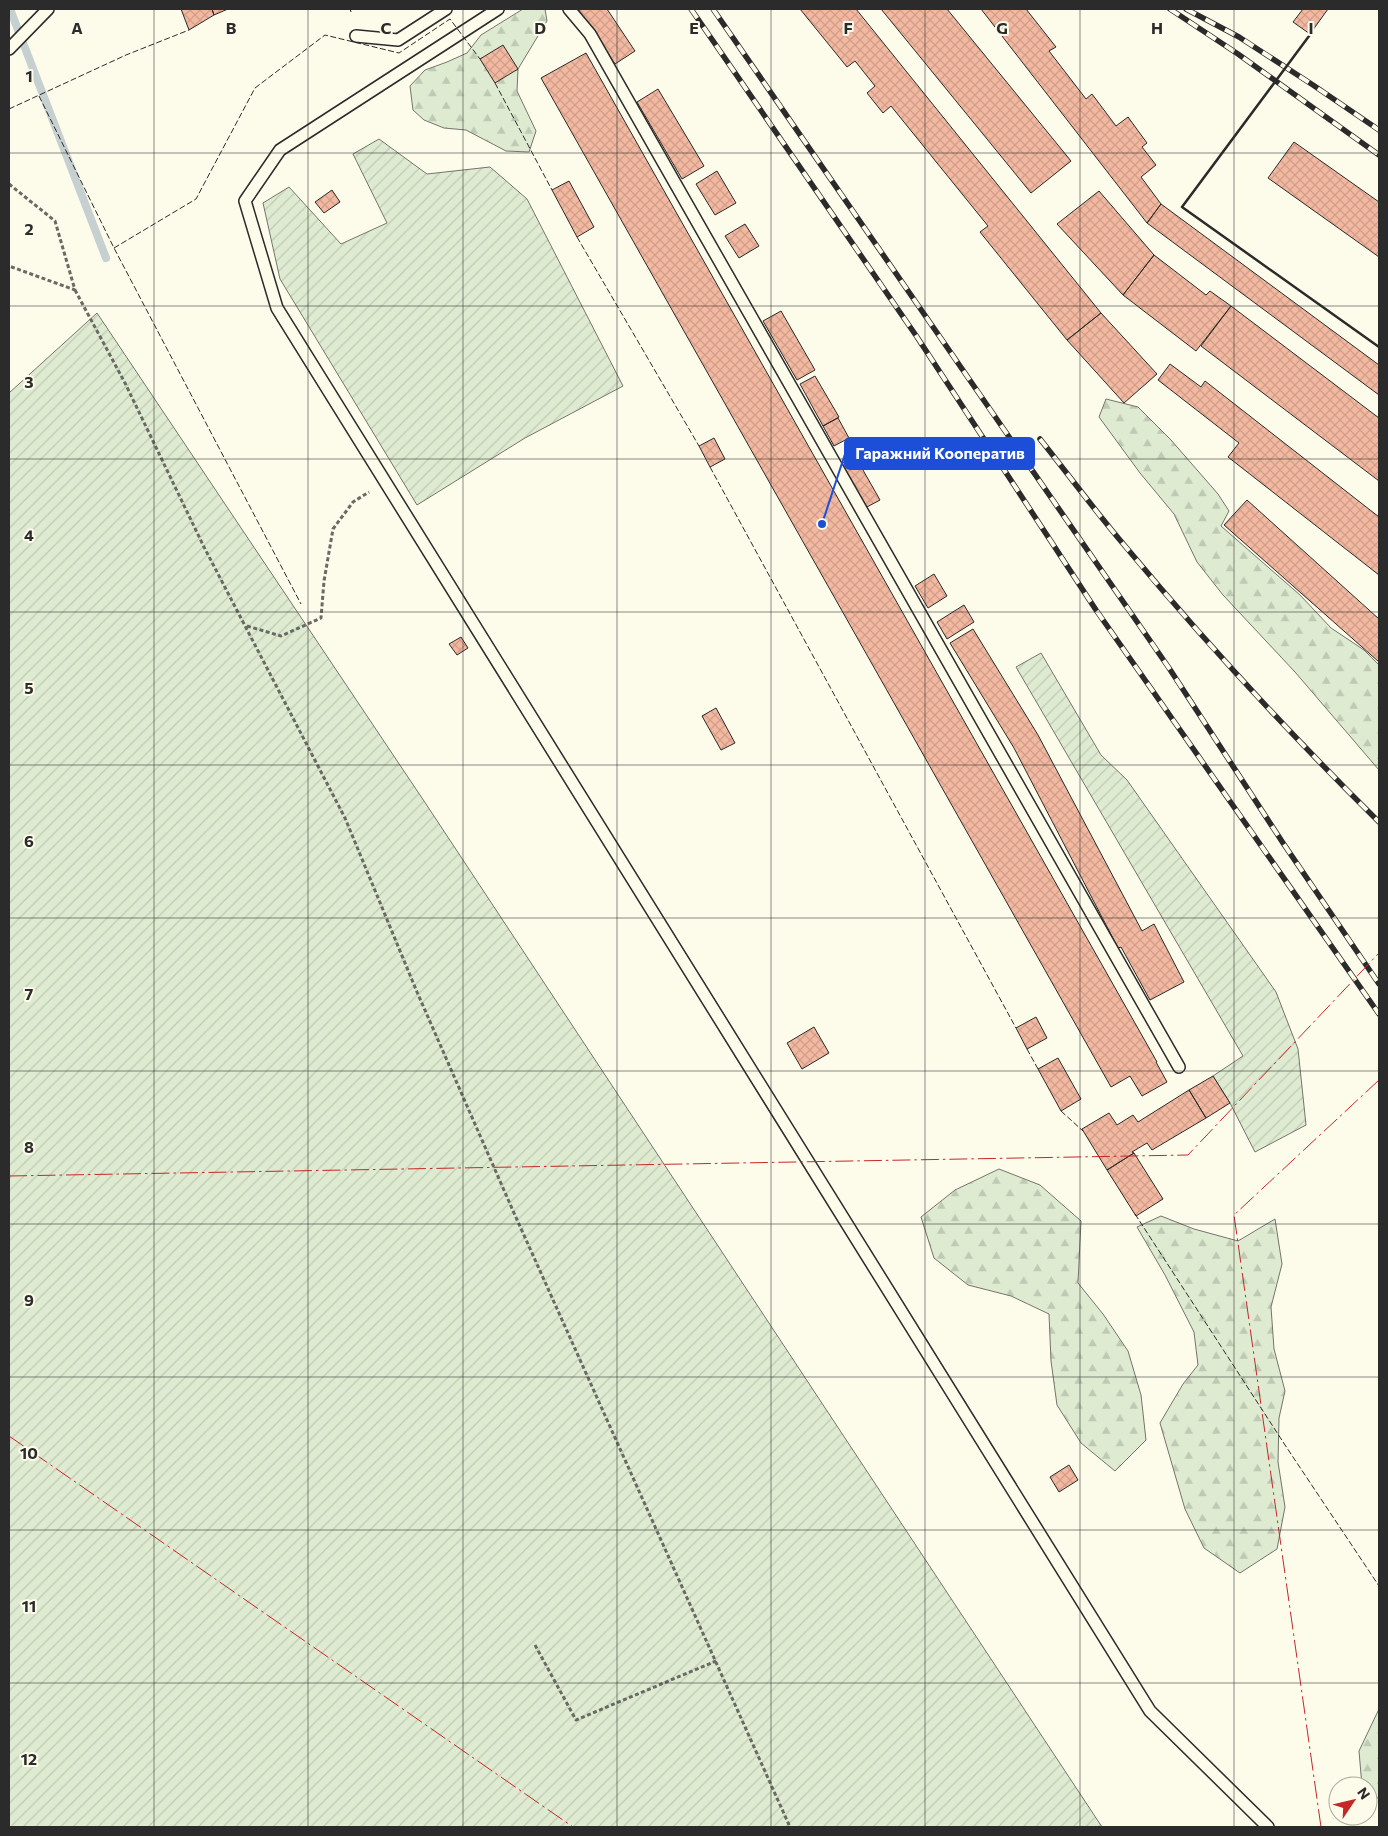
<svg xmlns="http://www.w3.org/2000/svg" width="1388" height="1836" viewBox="0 0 1388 1836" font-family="Commissioner,sans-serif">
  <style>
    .forest { fill: url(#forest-firs); stroke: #74746e }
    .garden { fill: url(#garden-furrows); stroke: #74746e }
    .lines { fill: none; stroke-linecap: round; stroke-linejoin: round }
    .stream { stroke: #c7d0d0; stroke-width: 8 }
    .building { fill: url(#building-cross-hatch); stroke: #2b2b2b }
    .lane-casing { stroke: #2b2b2b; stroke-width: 14 }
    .path { stroke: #6a6964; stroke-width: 3; stroke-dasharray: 4 2.5; stroke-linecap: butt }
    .lane { stroke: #fdfbea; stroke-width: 11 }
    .rail-casing { stroke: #2b2b2b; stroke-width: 5.5 }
    .rail { stroke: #fdfbea; stroke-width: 4; stroke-dasharray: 11; stroke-linecap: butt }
    .fence { stroke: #2b2b2b; stroke-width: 1; stroke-dasharray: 6 2.5; stroke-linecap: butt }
    .wall { stroke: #2b2b2b; stroke-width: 2.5 }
    .power { stroke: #c62828; stroke-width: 1; stroke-dasharray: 18 4 2.5 4; stroke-linecap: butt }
    .grid { fill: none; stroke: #2b2b2b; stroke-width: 1; stroke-opacity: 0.55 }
    .grid-label { font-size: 16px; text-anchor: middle; font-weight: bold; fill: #2b2b2b; stroke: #fdfbea; stroke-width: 4; stroke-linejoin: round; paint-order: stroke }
    .leader { fill: none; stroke: #1d4ed8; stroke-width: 2 }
    .callout-dot { fill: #1d4ed8; stroke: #fdfbea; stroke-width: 2 }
    .callout { fill: #1d4ed8; stroke: #1d4ed8; stroke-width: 2 }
    .callout-label { font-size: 16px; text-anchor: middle; font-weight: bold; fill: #fff }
  </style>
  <defs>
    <pattern id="forest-firs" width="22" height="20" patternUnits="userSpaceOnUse" patternTransform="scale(1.25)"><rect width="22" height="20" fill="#deebd1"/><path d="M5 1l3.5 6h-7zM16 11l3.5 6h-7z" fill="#bfcab4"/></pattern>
    <pattern id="garden-furrows" width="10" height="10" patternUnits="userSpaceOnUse" patternTransform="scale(1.25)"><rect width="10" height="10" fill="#deebd1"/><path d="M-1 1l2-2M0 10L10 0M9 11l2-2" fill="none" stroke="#bfcab4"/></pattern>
    <pattern id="building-cross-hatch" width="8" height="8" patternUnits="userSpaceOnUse" patternTransform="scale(1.25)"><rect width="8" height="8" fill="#f2b8a0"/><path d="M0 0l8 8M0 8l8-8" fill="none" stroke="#d09e8a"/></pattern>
  </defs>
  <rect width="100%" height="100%" fill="#fdfbea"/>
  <path class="forest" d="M523,9h22l2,12 -29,48 -1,22 19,40 -7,21 -23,-1 -40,-21 -22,-2 -20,-8 -11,-10 -3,-24 15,-16 22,-8 20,-9 14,-18z
    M1106,399l32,8 33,33 47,54 11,17 -8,15 79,69 31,33 33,22 15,15v105l-84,-98 -72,-77 -26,-33 -23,-48 -34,-41 -41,-56z
    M999,1169l41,16 41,36 -3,62 25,31 25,37 13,44 5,45 -31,31 -34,-28 -24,-38 -6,-44 -2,-47 -38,-18 -43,-11 -34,-27 -13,-41 34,-27z
    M1161,1216l33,13 44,12 37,-22 7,45 -11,43 3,42 11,42 -6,27 -1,44 7,45 -8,42 -37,24 -36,-25 -19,-39 -25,-86 23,-39 15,-19 -4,-33 -29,-57 -28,-48z
    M1379,1709v89l-11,-1v-11h-6l-3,-35z"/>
  <path class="garden" d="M379,139l48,35 63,-7 37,32 96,187 -98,52 -108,67 -137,-226 -17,-76 26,-16 52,57 46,-21 -34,-69z
    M97,313l327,488 678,1026h-1093v-1434z
    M1041,653l60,102 26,25 149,212 22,57 8,76 -51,27 -25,-49 -17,-27 30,-20 -227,-389z"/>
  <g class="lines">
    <path class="stream" d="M10,9l96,249"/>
  </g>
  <path class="building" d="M181,9h31l2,6 -25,15z
    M212,9h16l-14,6z
    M578,9h29l28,42 -20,13z
    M800,9h56l245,304 -34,27 -87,-108 8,-6 -97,-120 -8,7 -16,-20 8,-7 -20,-25 -8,6z
    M881,9h66l124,152 -40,32z
    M981,9h45l30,38 -7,4 37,48 6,-5 24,32 12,-9 19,26 -5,4 14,18 -15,12 20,27 -14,19z
    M1303,9h25l-18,25 -17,-12z
    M503,45l15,24 -23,14 -15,-24z
    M586,53l571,1009h-1l11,20 -25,14 -12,-20 -19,11 -570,-1009z
    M658,89l46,77 -22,13 -45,-77z
    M1294,142l85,60v55l-111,-79z
    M717,171l19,32 -21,12 -19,-31z
    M569,181l25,46 -17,10 -25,-47z
    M332,190l8,12 -16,11 -9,-11z
    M1099,191l55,64 -31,40 -66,-71z
    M1161,204l218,161v30l-232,-172z
    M745,224l14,22 -20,12 -14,-22z
    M1154,255l52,40 4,-4 21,15 -35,45 -73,-56z
    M1231,306l148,112v63l-178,-135z
    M781,311l34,59 -18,10 -34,-59z
    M1101,313l56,61 -33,29 -57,-63z
    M1170,364l31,23 4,-6 174,136v58l-151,-118 11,-14 -81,-63z
    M815,376l24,41 -16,9 -23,-42z
    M838,418l11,20 -15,8 -11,-20z
    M714,438l11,21 -15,8 -11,-21z
    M855,456l25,44 -15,8 -25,-44z
    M1247,500l132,119v43l-155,-137z
    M934,574l13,22 -19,12 -13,-22z
    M964,605l10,17 -27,17 -10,-17z
    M973,629l65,106 104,196 12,-7 30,58 -34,18 -29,-53 -3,1 -104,-200 -64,-105z
    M461,637l7,11 -11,7 -8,-11z
    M716,708l19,35 -14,7 -19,-34z
    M1036,1017l11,21 -20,11 -11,-21z
    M814,1027l15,26 -27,16 -15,-26z
    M1058,1058l23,41 -20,12 -23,-42z
    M1213,1076l17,27 -24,15 -17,-28z
    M1189,1090l17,28 -54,32 -5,-7 -15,9 2,1 -27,17 -25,-41 27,-16 8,12 16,-10 5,7z
    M1134,1153l29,46 -27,17 -29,-46z
    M1069,1465l9,15 -19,12 -9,-15z"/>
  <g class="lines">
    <g class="lane-casing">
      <path id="lane" d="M498,9l-218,141 -35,51 32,107 873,1403 118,116
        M569,9l21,25 589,1033
        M356,36l42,4 48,-31
        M9,49l39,-40"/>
    </g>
    <path class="path" d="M9,184l46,37 20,69 -66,-24
      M75,290l50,93 79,164 141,271 72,174 97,221 276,614
      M247,626l34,10 40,-18 3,-37 9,-52 20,-27 16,-10
      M535,1645l41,75 140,-59"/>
    <use href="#lane" class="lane"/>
    <g class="rail-casing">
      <path id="rail" d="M691,9l226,328 179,273 283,404
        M713,9l456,659 114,175 96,141
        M1170,9l68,45 141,101
        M1186,9l53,28 74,48 66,45
        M1040,439c28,35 55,72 85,107 80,96 165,188 254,276"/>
    </g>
    <use href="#rail" class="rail"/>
    <path class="fence" d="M350,9l1,3
      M495,83l57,107
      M39,96l75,152 187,356
      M9,109l117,-54 63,-25
      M577,237l122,209
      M114,248l82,-49 59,-111 70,-53 74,18 51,-34 30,40
      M710,467l306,561
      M1027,1049l11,20
      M1061,1111l22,20
      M1135,1214l152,234 92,138"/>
    <path class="wall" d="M1312,32l-130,175 197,140"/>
    <path class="power" d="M9,1176l1179,-21 191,-202
      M9,1436l564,391
      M1321,1827l-87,-612 145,-135"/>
  </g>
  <path class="grid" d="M154,9v1818M308,9v1818M463,9v1818M617,9v1818M771,9v1818M925,9v1818M1080,9v1818M1234,9v1818M9,153h1370M9,306h1370M9,459h1370M9,612h1370M9,765h1370M9,918h1370M9,1071h1370M9,1224h1370M9,1377h1370M9,1530h1370M9,1683h1370"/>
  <g class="grid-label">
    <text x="77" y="34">A</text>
    <text x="231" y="34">B</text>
    <text x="386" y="34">C</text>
    <text x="540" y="34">D</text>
    <text x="694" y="34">E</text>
    <text x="848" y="34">F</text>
    <text x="1002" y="34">G</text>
    <text x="1157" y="34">H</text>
    <text x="1311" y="34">I</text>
    <text x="29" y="82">1</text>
    <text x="29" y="235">2</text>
    <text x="29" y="388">3</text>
    <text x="29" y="541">4</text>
    <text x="29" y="694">5</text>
    <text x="29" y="847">6</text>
    <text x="29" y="1000">7</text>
    <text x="29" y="1153">8</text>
    <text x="29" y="1306">9</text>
    <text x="29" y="1459">10</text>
    <text x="29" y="1612">11</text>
    <text x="29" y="1765">12</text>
  </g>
  <path class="leader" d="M822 524L845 454"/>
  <circle class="callout-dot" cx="822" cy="524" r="5"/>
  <rect class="callout" x="845" y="438" width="189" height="31" rx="5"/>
  <g class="callout-label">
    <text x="940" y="459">Гаражний Кооператив</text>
  </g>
  <rect width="1388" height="1836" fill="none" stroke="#2b2b2b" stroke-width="20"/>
  <g transform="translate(1353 1801) rotate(55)"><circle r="24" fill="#fdfbea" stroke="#a9a89e"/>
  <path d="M0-4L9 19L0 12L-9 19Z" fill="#c62828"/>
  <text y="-8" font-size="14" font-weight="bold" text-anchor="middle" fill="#2b2b2b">N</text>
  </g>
</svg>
